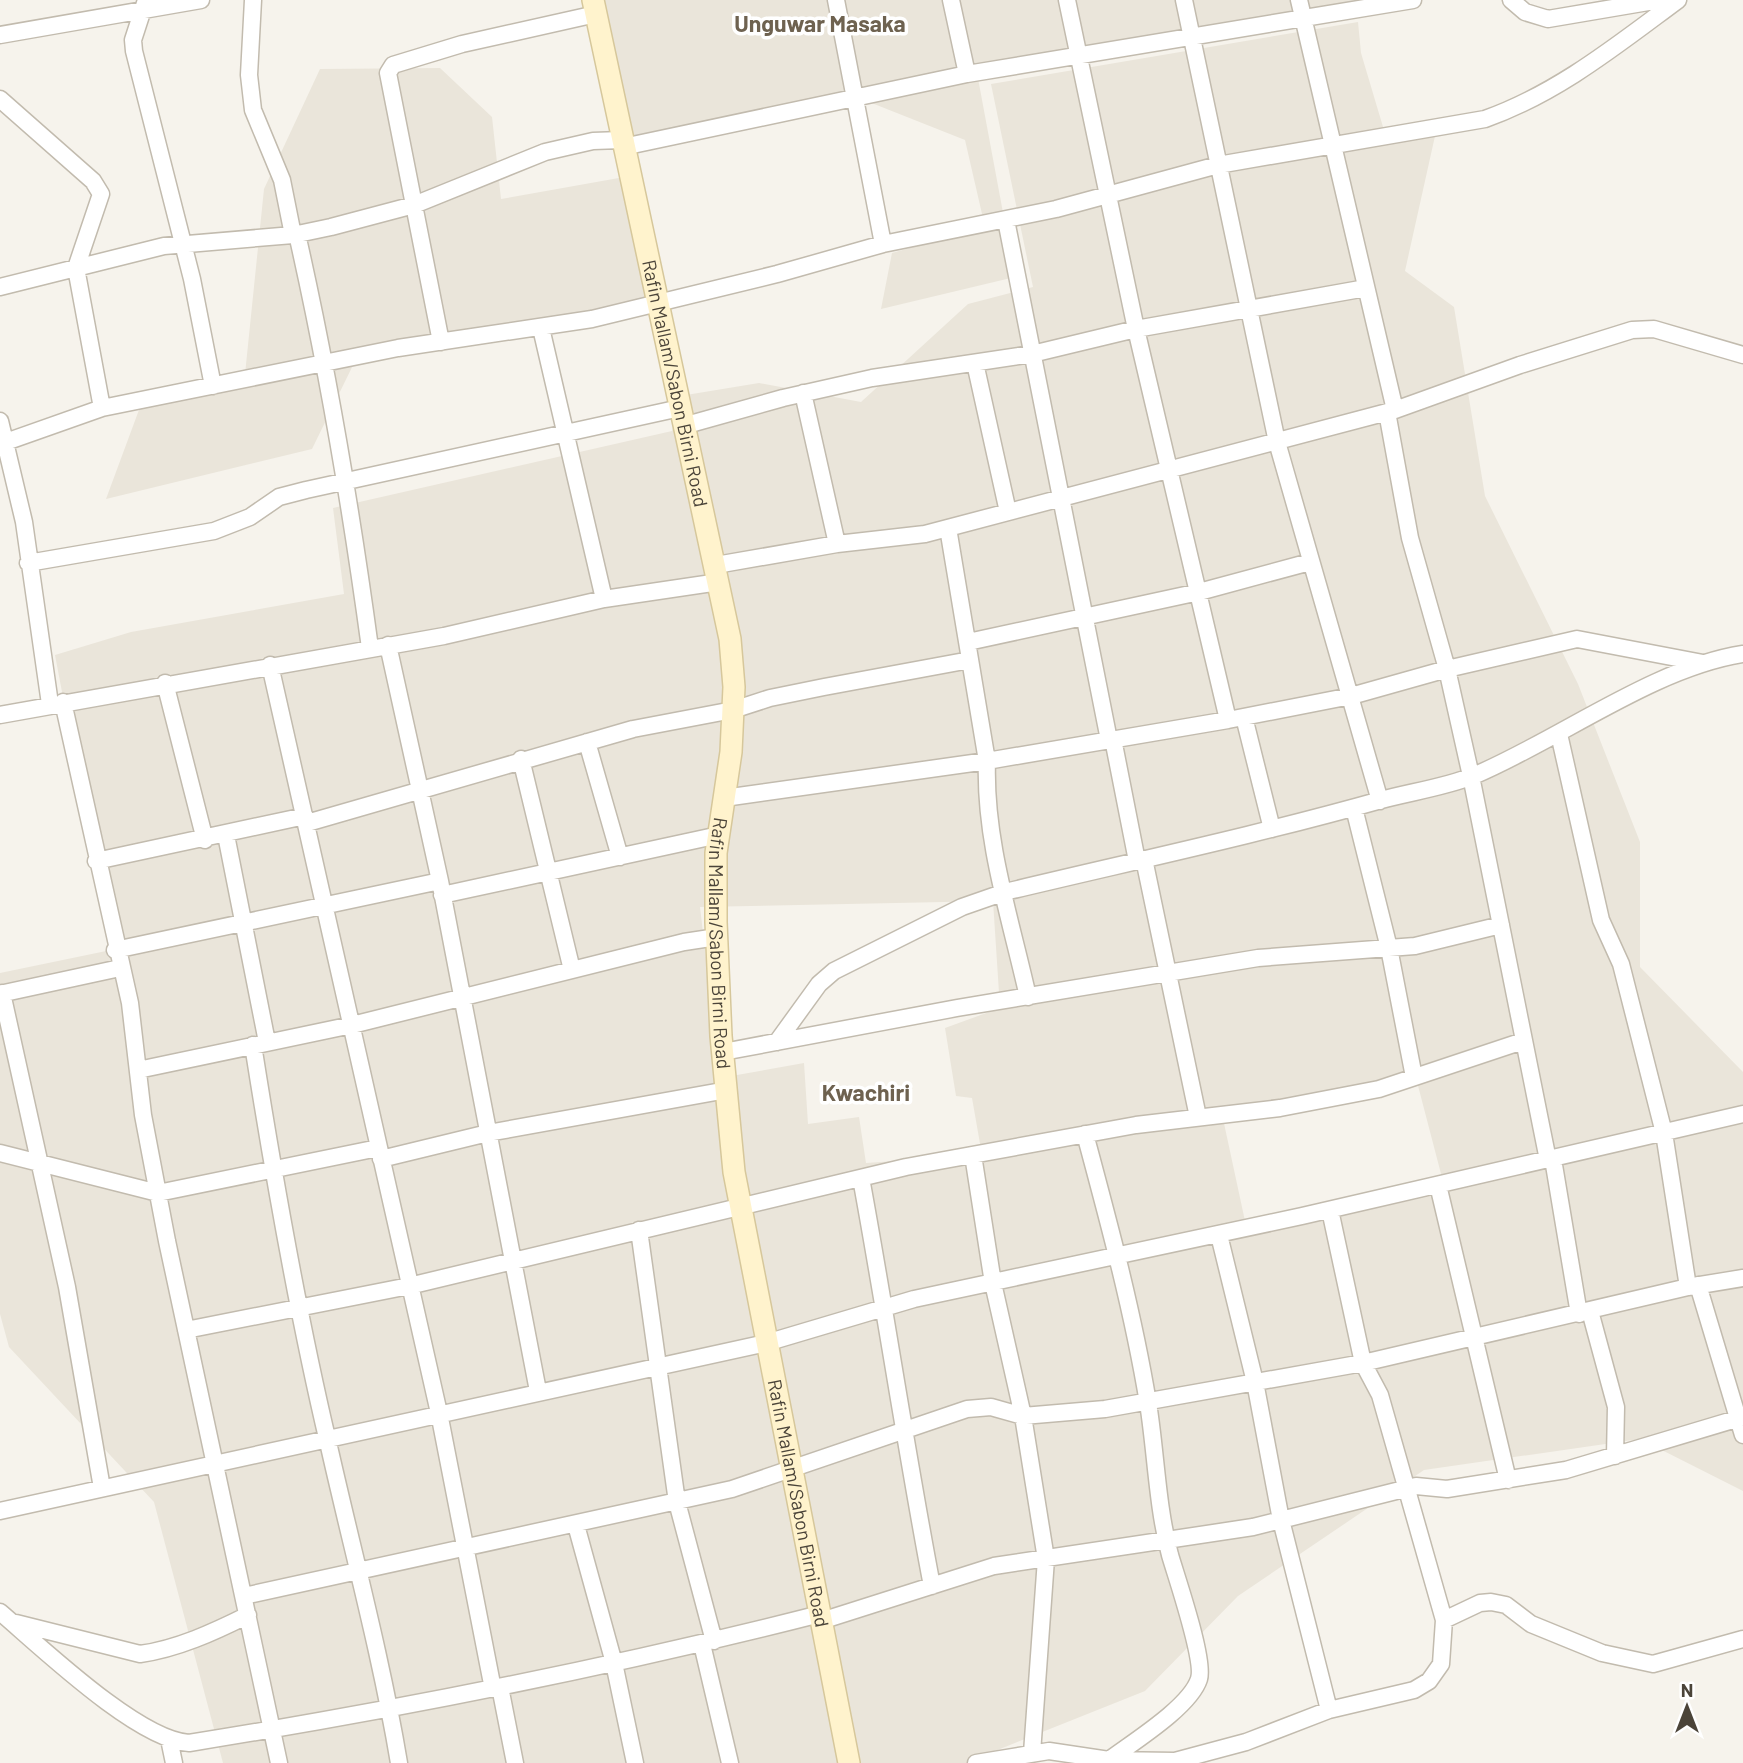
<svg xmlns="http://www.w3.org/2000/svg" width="1743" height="1763" viewBox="0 0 1743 1763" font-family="Barlow,sans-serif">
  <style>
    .residential { fill: #eae5da; fill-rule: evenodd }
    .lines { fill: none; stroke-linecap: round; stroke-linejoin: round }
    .street-casing { stroke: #c2bbae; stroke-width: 19 }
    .secondary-casing { stroke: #d6c79b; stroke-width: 24 }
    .street { stroke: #fff; stroke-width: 16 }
    .secondary { stroke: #fff3cd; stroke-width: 21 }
    .labels { text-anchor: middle; stroke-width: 7; stroke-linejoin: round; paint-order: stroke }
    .street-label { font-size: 19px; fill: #4b4439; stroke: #fff }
    .quarter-label { font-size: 23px; font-weight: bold; fill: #6e6250; stroke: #fff }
  </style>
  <rect width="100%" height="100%" fill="#f6f3ec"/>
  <path class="residential" d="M602,0h782l-407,73 38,204 -134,32 11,-56 93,-26 -20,-87 -106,-42 -228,49z
    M1358,22l3,31 25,84 49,-1 -30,135 49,36 31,189 93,188 62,158v125l103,105v419l-103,-52 -216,31 -186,126 -93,95 -155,62 -5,10h-762l-69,-261 -145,-155 -9,-33v-341l111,-23 -56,-295 76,-23 213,-38 -11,-86 339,-77 8,-35 79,-13 102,19 107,-98 65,-17 -42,-203zM993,901l7,107 -55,20 11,68 16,2 10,57 -116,8 -7,-46 -51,7 -4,-61 -84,15 -20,-171zM1416,1078l30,115 -198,42 -26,-121z
    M440,68l52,49 9,82 129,-23 24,127 -298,56 -44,90 -206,50 37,-100 101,-15 20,-195 56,-120z"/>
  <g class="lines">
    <g class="street-casing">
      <path id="street" d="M146,0l-13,40 1,11 58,228 21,107
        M253,0l-4,75 4,35 29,70 11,55
        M836,0l47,244
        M951,0l16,74
        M1067,0l69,329 92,391
        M1184,0l93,442 103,359
        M1299,0l96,410
        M1511,0l14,12 23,7 112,-19
        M0,35l201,-35
        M0,99l93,82 8,13 -25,74 26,140
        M623,147l344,-73 446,-74
        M1006,220l103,520
        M297,234c31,137 54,274 73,414
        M0,287l164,-41 129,-11 38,-8 83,-22 131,-53 48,-11 28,-1
        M541,328l63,271
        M441,342l-53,-269 5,-8 69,-21 134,-30
        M975,363l33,149
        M803,393l34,151
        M1387,412l23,126 37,131 24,107 77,384
        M0,421l24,101 26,182
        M683,426l100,-28 89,-20 160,-24 104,-25 230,-41
        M0,444l102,-36 296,-60 194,-29 185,-45 106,-30 173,-35 162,-44 267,-46c73,-26 132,-74 193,-119
        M948,528l39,233c-3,79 24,159 41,236
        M28,563l186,-32 36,-14 29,-20 27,-7 374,-82
        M716,565l121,-21 88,-10 470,-124 125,-45 112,-35 22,-1 89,26
        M968,642l231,-50 111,-30
        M388,645l52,236 98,510
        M270,665l169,748 54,276
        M165,683l40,157
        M63,702l67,301 13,112 24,126 112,522
        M0,715l444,-79 160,-37 115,-17
        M1244,717l28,112
        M1559,734l42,186 20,44 43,169 24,154
        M1113,739l24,122
        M587,742l33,115
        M521,759l51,211
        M724,798l263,-37 241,-41 123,-24 96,-27 130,-30 126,24
        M1354,808l35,140 25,129
        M307,823l326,-94 100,-19 37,-12 54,-11 146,-27
        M226,835l41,207
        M1144,859l54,258
        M96,861l209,-45
        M442,895l277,-60
        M115,950l325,-69
        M2,993l65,294 35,201
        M0,994l120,-26
        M777,1042l42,-58 15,-13 128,-64 43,-15c125,-30 252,-57 376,-92 30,-8 64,-13 92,-24 86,-36 180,-108 270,-122
        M253,1045c21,133 44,266 75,397 24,107 53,213 71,321
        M723,1052l234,-44 301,-50 157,-12 86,-21
        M138,1070l214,-45 332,-83 33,-5
        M1085,1134c24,89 48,178 63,269 8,50 9,103 22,152 7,24 35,105 29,124 -9,28 -66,63 -90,81
        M0,1153l158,40 220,-45
        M973,1155l20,128 30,133 23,143 -14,194
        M381,1159l107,-26 239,-43
        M1553,1159l26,155
        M861,1178c25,136 45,272 71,408
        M1438,1185l70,295
        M639,1230l38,272 37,139
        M1219,1235l36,147 26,138 48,190
        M1698,1285l45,150
        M1590,1311l26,96 -1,49
        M186,1330l223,-44 497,-119 230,-42 144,-17 99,-19 144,-48
        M0,1511l766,-168 148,-44 388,-83 441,-102
        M576,1525l38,138 21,100
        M244,1596l488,-107 235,-80 24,-2 32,9 82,-7 258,-46 325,-76 55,-9
        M0,1612c41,35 138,128 189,131 212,-34 423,-76 631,-129
        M1444,1620l36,-17 11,-1 15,3 25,19 71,29 51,11 90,-25
        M821,1621l173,-55 259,-39 163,-41 31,3 119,-19 177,-53
        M16,1623l124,31c37,-5 74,-22 108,-39
        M702,1644l28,119
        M500,1687l15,76
        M169,1739l5,24
        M976,1763l73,-12 60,9 66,1 71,-19 83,-32 85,-20 15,-9 12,-17 3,-44 -64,-225 -17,-32 -33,-153"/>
    </g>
    <g class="secondary-casing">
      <g id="secondary">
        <path id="s1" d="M593,0l137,639 4,48 -3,65 -15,101v69l5,114 13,136 115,591"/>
      </g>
    </g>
    <use href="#street" class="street"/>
    <use href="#secondary" class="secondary"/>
  </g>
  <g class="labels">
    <g class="street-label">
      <text dy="7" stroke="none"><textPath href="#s1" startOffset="392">Rafin Mallam/Sabon Birni Road</textPath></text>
      <text dy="7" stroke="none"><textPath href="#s1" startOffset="959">Rafin Mallam/Sabon Birni Road</textPath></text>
      <text dy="7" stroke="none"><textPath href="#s1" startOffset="1526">Rafin Mallam/Sabon Birni Road</textPath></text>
    </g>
    <g class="quarter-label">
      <text x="820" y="32">Unguwar Masaka</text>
      <text x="866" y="1101">Kwachiri</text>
    </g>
  </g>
  <g transform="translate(1687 1707)" stroke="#ffffff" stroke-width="5" paint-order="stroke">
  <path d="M0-5L12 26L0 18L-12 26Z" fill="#4b4439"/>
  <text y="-10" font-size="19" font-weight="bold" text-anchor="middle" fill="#4b4439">N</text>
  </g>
</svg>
